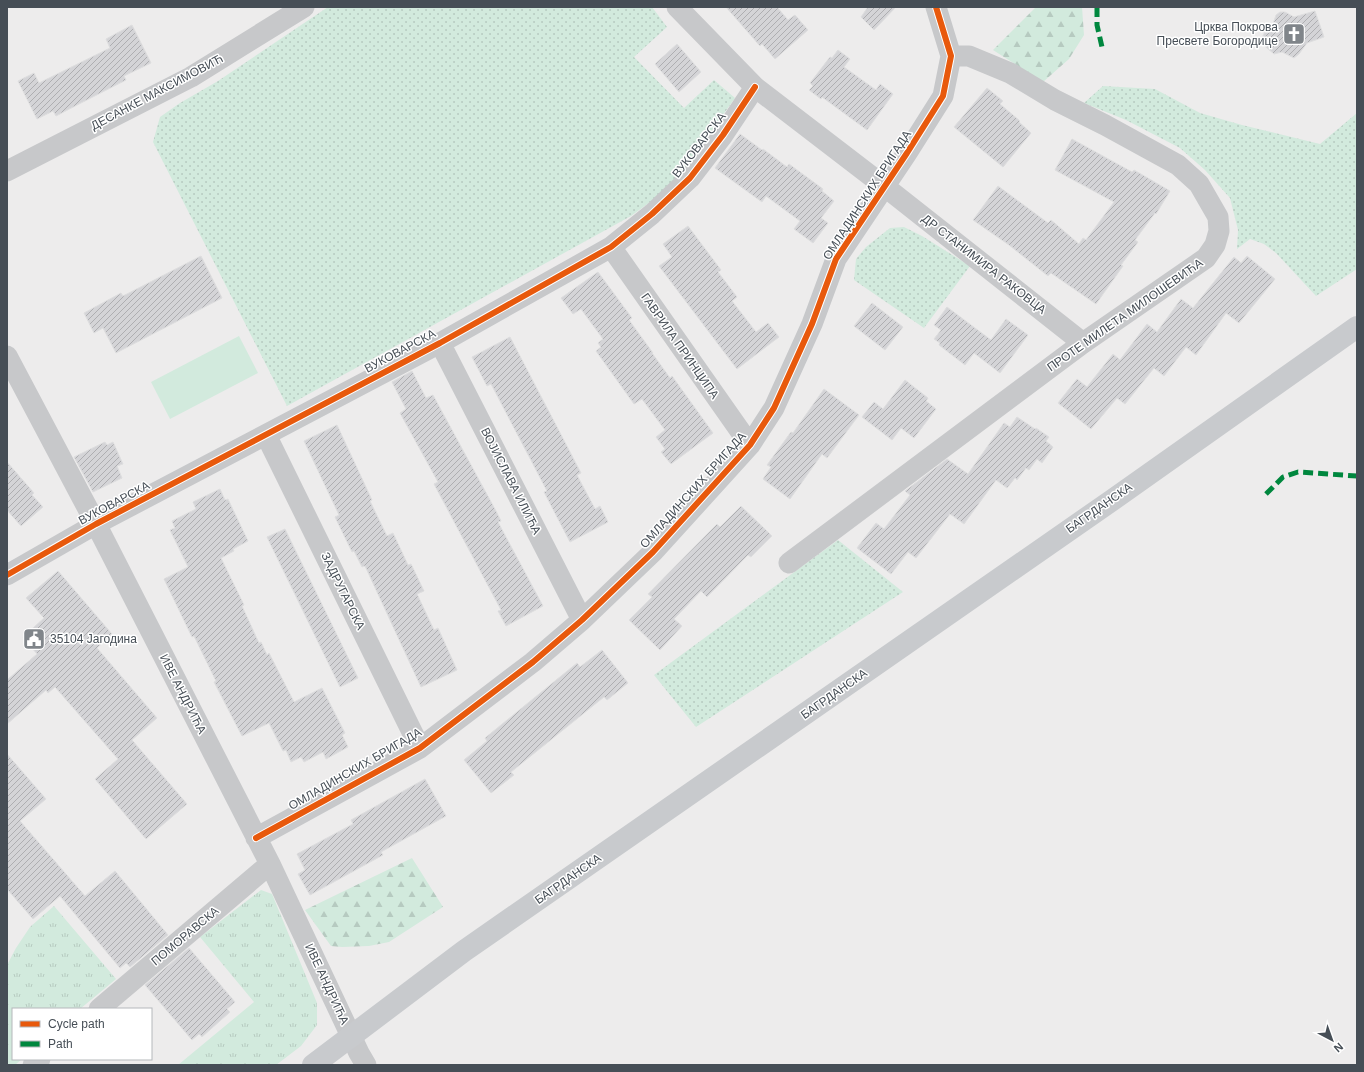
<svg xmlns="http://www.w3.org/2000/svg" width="1364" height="1072" viewBox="0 0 1364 1072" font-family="Helvetica,sans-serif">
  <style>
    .grass { fill: url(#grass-dots) }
    .forest { fill: url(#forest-firs) }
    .park { fill: url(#park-tufts) }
    .pitch { fill: #d2eadd }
    .building { fill: url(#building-hatch); stroke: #dededf }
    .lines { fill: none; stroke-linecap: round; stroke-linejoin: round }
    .minor { stroke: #c7c8ca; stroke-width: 21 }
    .secondary { stroke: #c8cacd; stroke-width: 22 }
    .quiet { stroke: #00873e; stroke-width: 5; stroke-dasharray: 10 5; stroke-linecap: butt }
    .cycleway-casing { stroke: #fff; stroke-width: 8 }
    .cycleway { stroke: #e8590c; stroke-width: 6 }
    .labels { text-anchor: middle; stroke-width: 3; stroke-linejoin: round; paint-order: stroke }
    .poi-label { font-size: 12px; fill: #464e56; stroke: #fff; text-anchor: end }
    .street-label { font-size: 12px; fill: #464e56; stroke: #fff }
  </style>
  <defs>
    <pattern id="grass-dots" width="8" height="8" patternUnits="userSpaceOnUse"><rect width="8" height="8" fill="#d2eadd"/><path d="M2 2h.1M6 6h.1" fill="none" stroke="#b6cac0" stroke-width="1.8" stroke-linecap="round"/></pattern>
    <pattern id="forest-firs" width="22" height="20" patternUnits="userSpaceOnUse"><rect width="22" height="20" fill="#d2eadd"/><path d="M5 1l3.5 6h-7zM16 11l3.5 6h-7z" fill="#b6cac0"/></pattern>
    <pattern id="park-tufts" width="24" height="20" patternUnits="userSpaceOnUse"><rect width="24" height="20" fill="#d2eadd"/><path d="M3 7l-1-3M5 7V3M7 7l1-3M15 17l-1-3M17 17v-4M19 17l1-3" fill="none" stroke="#b6cac0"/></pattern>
    <pattern id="building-hatch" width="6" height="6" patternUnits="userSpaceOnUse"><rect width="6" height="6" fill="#d4d4d7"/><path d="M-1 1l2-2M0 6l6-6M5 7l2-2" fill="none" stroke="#aeaeb1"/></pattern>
  </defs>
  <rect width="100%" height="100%" fill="#edecec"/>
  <path class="grass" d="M328,7h324l15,20 -33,30 50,51 30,-28 21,18 -63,88 -41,30 -344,190 -134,-264 7,-25 20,-14 38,-22z
    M1103,86l52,3 45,24 42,12 78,19 37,-31v156l-41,27 -40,-43 -12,-9 -14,-5 -13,10 1,-19 -8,-32 -25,-28 -25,-22 -54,-28 -42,-17z
    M904,227l18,9 48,30 -46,62 -70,-48 2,-21 10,-12 24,-19z
    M838,540l65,52 -207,135 -42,-52z"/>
  <path class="forest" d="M1036,7h46l2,28 -15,24 -26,23 -50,-32z
    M412,858l31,49 -54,35 -20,4 -27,1 -11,-1 -26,-36z"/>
  <path class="park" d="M261,890l11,4 45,109v22l-16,21 -25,19h-98l76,-63 -54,-65z
    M54,906l62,73 -36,30h-67v50h9l-7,6h-8v-100l9,-17 14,-21z"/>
  <path class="pitch" d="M239,336l19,37 -88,46 -19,-37z"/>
  <path class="building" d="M726,7h51l11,13 7,-5 13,15 -33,29 -13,-15 -2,2z
    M868,7h28l-22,23 -13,-13z
    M1315,11l9,26 -17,6 -8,11 -5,4 -12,-6 -8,2 -14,-12 8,-17 5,-1 3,-9 4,-3h5l9,5z
    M132,25l19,38 -27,13 2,4 -47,24 -23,12 -3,-5 -16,8 -19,-38 16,-8 5,10 71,-35 -4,-9z
    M677,44l24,28 -22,20 -24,-28z
    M838,50l12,9 -6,8 32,23 4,-6 13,10 -26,36 -45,-33 -1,2 -12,-9 4,-4 -3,-3 20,-26 2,1z
    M987,88l16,13 -3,3 20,17 -1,1 12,11 -28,34 -49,-40z
    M740,134l22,16 1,-1 24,18 2,-3 34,25 -1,2 12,10 -13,17 7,5 -15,20 -19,-14 6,-8 -34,-25 -4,6 -47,-34z
    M1072,139l60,33 2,-2 36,21 -14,23 -1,-1 -20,27 3,2 -17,23 2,1 -27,38 -45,-31 -3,3 -39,-31 -36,-25 25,-34 50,37 3,-3 28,24 4,-6 3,2 28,-38 -59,-32z
    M688,226l33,44 -3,2 19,25 -5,4 24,31 12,-9 11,14 -42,32 -78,-103 13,-9 -9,-13z
    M201,256l21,42 -106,55 -13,-25 -9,5 -10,-20 37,-20 2,3z
    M1247,256l28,23 -36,44 -13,-10 -30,42 -10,-8 -22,29 -10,-8 -29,36 -8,-6 -26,31 -33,-26 19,-24 10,8 26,-33 7,6 27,-36 10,8 24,-33 12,9 41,-51 7,6z
    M598,272l34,46 -3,2 24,33h-1l18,25 2,-2 41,57 -42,31 -10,-12 4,-3 -9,-12 9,-7 -23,-31 -8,5 -38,-53 5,-4 -3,-4 5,-4 -22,-30 -8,5 -12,-16z
    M872,303l31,24 -18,23 -31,-24z
    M947,307l44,33 15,-21 22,16 -28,38 -26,-20 -9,12 -26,-20 1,-2 -6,-4 7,-9 -7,-5z
    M510,337l71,136 -4,2 18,34 5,-3 8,16 -38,20 -26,-50 3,-1 -56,-107 -4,2 -15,-29z
    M412,371l14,27 7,-3 63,116 5,10 -3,1 45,84 -37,20 -8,-15 3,-1 -67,-126 4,-2 -38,-69 6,-4 -14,-27z
    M905,380l23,18 -2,3 10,8 -22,29 -13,-10 -9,12 -30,-23 12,-15 9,7z
    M824,389l35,26 -32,43 -5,-4 -32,45 -27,-20 8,-12 -4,-2 24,-33 2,1z
    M1017,417l18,12 1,-1 13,9 -3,4 7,6 -11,16 -5,-4 -8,11 -3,-2 -9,12 -2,-2 -8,10 -11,-8 -32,44 -14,-10 -34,44 -8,-6 -17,22 -34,-26 19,-25 8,6 26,-34 -5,-4 42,-32 21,15 36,-51 6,4z
    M337,425l35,75 -2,1 17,35 6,-3 15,32 3,-1 13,27 -7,3 17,36 4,-2 19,42 -36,17 -56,-121 -3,1 -8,-16 -2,1 -17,-35 4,-2 -35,-74z
    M105,442l2,3 6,-3 10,22 -6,2 5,12 -29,14 -19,-35z
    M7,462l27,31 -2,2 11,12 -22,19 -14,-16z
    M220,489l5,11 3,-1 20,42 -15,8 1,2 -13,7 23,47 -2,1 17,37 2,-1 6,13 2,-2 25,49 28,-14 23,45 -3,2 6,12 -22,12 -3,-7 -19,10 -3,-5 -10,5 -5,-12 -3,1 -14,-28 -27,13 -28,-54 2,-1 -22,-45 -2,1 -28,-58 24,-12 -18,-37 5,-2 -3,-7 24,-12 -3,-7z
    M741,506l31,30 -21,21 -3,-2 -41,42 -6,-6 -27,28 8,7 -22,24 -31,-30 23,-23 -4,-3 69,-70 3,3z
    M285,529l73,149 -18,9 -73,-150z
    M58,571l54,63 -15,14 60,70 -25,22 55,64 -41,35 -51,-60 23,-20 -63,-72 -7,6 -2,-3 -39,34v-44l30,-26 -14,-17 21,-19 -18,-20z
    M602,650l26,33 -21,17 -3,-3 -93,75 3,3 -23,18 -27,-33 23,-19 -2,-3 92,-75 3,4z
    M7,754l39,45 -26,22 65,75 30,-25 53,64 -38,32 -4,-4 -6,5 -60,-72 -27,23 -26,-30z
    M425,779l21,37 -65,36 2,3 -73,40 -12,-21 7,-4 -8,-16 56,-30 -2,-4z
    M189,948l46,54 -8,7 3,3 -28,25 -3,-3 -7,6 -47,-55z"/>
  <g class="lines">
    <path class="minor" d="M677,7l78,80 129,99 199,157
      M7,171l184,-94 113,-70
      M611,247l139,198
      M440,343l142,277
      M7,356l89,168 174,340 89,189 7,12
      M266,435l154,313
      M789,563l294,-220 123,-85 9,-13 4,-14 -1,-14 -19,-33 -21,-19 -73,-40 -50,-25 -45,-27 -41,-17h-18
      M7,575l89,-51 344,-181 171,-96 41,-33 38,-36 33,-43 32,-48
      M256,838l164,-90 113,-86 49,-42 71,-68 97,-107 24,-37 38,-84 24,-65 71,-106 36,-57 8,-40 -15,-49
      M99,1009l171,-145
      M33,1065l7,-6"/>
    <path class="secondary" d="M313,1065l151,-114 647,-450 246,-174"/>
    <path class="quiet" d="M1097,7v18l5,22
      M1266,494l17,-17 15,-5 59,4"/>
    <g class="cycleway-casing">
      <path id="cycleway" d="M7,575l89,-51 344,-181 171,-96 41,-33 38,-36 33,-43 32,-48
        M256,838l164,-90 113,-86 49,-42 71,-68 97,-107 24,-37 38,-84 24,-65 71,-106 36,-57 8,-40 -15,-49"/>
    </g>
    <use href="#cycleway" class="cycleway"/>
  </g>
  <defs>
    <g id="church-square" transform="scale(1.15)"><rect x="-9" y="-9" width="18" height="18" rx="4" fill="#80858a" stroke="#fff"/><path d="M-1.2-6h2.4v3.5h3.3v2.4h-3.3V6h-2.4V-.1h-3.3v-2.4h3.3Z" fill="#fff"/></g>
    <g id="civic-square" transform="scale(1.15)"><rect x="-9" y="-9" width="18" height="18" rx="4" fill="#80858a" stroke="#fff"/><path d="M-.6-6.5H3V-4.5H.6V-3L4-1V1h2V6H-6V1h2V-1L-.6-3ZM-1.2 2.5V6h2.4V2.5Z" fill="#fff"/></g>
  </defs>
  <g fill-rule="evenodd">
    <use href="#church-square" x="1294" y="34"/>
    <use href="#civic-square" x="34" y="639"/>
  </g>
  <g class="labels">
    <g class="poi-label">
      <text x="1278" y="31">Црква Покрова<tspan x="1278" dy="14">Пресвете Богородице</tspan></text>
      <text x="50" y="643" text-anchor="start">35104 Јагодина</text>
    </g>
    <g class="street-label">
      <text transform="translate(157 92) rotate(-28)" y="4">ДЕСАНКЕ МАКСИМОВИЋ</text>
      <text transform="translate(699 145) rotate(-52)" y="4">ВУКОВАРСКА</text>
      <text transform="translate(867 195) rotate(-57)" y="4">ОМЛАДИНСКИХ БРИГАДА</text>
      <text transform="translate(984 264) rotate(38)" y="4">ДР СТАНИМИРА РАКОВЦА</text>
      <text transform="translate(1125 315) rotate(-35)" y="4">ПРОТЕ МИЛЕТА МИЛОШЕВИЋА</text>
      <text transform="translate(680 346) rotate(55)" y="4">ГАВРИЛА ПРИНЦИПА</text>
      <text transform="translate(400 351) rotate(-28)" y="4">ВУКОВАРСКА</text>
      <text transform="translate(511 481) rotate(63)" y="4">ВОЈИСЛАВА ИЛИЋА</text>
      <text transform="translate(693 490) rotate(-48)" y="4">ОМЛАДИНСКИХ БРИГАДА</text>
      <text transform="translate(114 503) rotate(-28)" y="4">ВУКОВАРСКА</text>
      <text transform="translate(1099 508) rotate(-35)" y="4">БАГРДАНСКА</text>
      <text transform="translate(343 591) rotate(64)" y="4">ЗАДРУГАРСКА</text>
      <text transform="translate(183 694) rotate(63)" y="4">ИВЕ АНДРИЋА</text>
      <text transform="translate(834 694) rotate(-35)" y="4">БАГРДАНСКА</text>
      <text transform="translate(355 769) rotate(-30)" y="4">ОМЛАДИНСКИХ БРИГАДА</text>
      <text transform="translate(568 879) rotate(-35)" y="4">БАГРДАНСКА</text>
      <text transform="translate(185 936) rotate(-40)" y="4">ПОМОРАВСКА</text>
      <text transform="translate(327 984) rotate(65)" y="4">ИВЕ АНДРИЋА</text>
    </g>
  </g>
  <rect width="1364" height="1072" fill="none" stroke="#464e56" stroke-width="16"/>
  <rect x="12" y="1008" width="140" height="52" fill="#ffffff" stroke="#b5b8bb"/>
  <rect x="20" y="1021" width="20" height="6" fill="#e8590c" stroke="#b5b8bb"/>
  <text x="48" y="1028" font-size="12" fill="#464e56">Cycle path</text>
  <rect x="20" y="1041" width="20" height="6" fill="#00873e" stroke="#b5b8bb"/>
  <text x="48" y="1048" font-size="12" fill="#464e56">Path</text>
  <g transform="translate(1332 1040) rotate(139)" stroke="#ffffff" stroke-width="3" paint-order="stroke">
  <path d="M0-3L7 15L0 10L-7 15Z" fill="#464e56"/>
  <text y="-6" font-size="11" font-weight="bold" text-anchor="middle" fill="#464e56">N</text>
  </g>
</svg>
